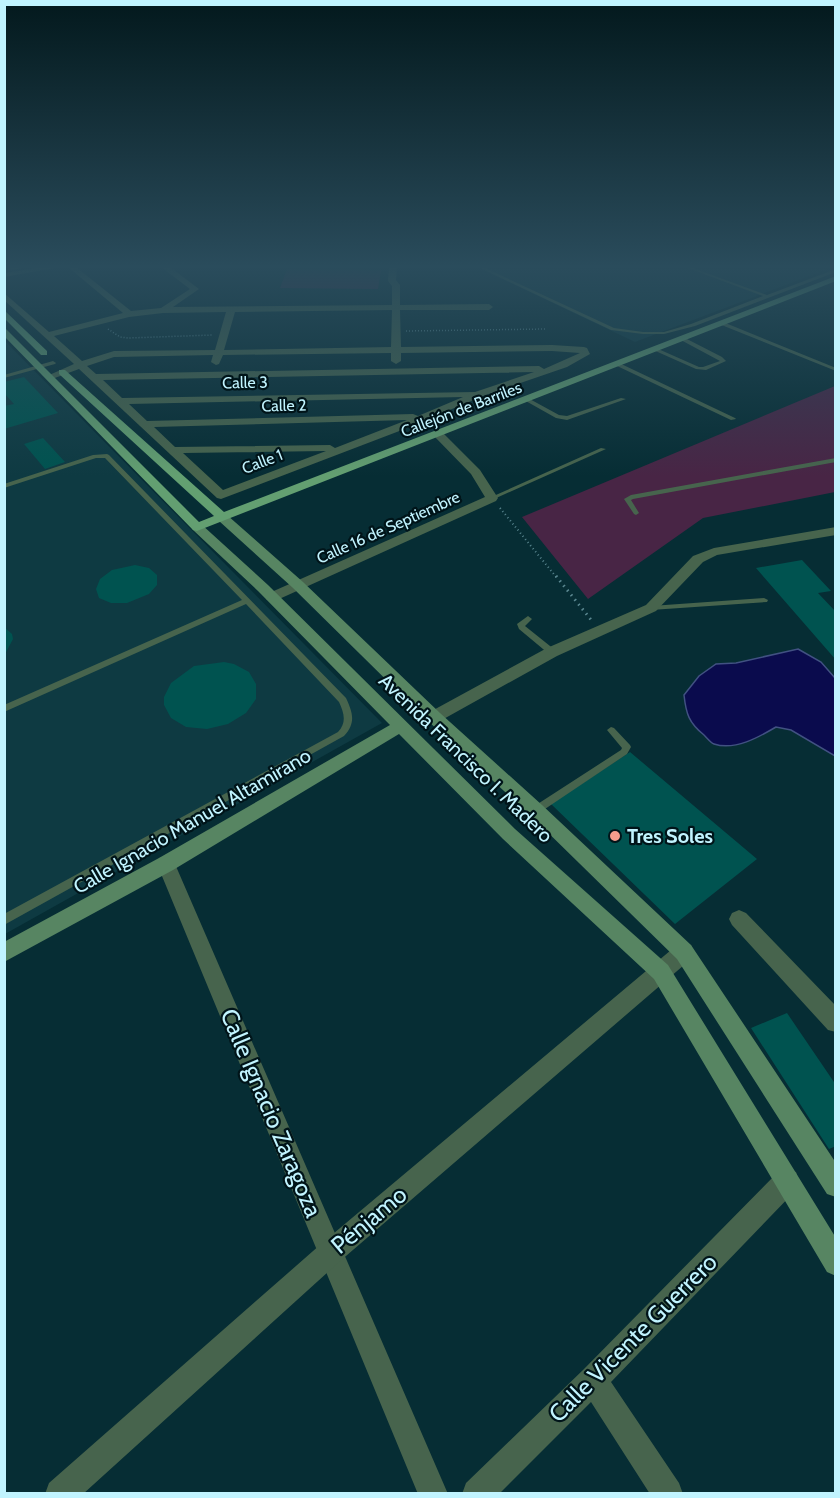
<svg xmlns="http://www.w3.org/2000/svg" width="840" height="1498" viewBox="0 0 840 1498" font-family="Cabin,sans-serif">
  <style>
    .built { fill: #0e3a42 }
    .green { fill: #482545 }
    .water { fill: #0a0b4d; stroke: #415182; stroke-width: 1.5 }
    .building { fill: #005350 }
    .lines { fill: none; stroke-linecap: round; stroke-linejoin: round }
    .path-far2 { stroke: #5a8790; stroke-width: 1.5; stroke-dasharray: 1 2; stroke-linecap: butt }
    .path-far1 { stroke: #5a8790; stroke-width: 2; stroke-dasharray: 1 3; stroke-linecap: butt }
    .path { stroke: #5a8790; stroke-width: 3; stroke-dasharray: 1.5 4.5; stroke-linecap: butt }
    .service { fill: #47644d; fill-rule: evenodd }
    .minor { fill: #47644d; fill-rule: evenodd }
    .tertiary { fill: #47644d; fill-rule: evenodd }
    .secondary { fill: #578562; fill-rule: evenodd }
    .primary { fill: #639f71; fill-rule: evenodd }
    .poi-dot { fill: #f49d8d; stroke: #001419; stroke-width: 2 }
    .labels { text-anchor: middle; stroke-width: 4.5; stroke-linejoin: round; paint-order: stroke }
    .far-street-label { font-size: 16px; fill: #c1f4ff; stroke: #001419 }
    .street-label { font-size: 20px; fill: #c1f4ff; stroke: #001419 }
    .poi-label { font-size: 20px; font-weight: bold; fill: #c1f4ff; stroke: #001419; text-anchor: start }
    .near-street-label { font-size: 24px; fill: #c1f4ff; stroke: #001419 }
  </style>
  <rect width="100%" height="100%" fill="#062d34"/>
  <path class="built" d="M477,267h356l-198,75z
    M4,340l378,383 -377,211h-1z"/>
  <path class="green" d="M287,269l94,1 -3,19 -98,-1z
    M835,386v106l-132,26 -115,81 -66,-82z"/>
  <path class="water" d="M798,649l23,13 14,16v78l-44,-26 -15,-3c-17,10 -41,24 -62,17 -3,-1 -7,-6 -10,-9 -15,-12 -18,-21 -20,-40l15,-19 17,-12 20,-1z"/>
  <path class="building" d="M24,377l34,36 -54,16v-23l10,-2 -10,-11v-11z
    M43,438l22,24 -20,7 -21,-25z
    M802,560l29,31 -13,2 18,19v48l-80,-92z
    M135,565l14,3 8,7v10l-8,9 -22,9h-16l-12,-5 -3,-9 4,-10 12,-9z
    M4,627l8,7 1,5 -9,17z
    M224,662l10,2 15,8 7,12v15l-10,14 -18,11 -21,5 -21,-2 -15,-9 -7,-13v-8l7,-14 23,-17z
    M630,752l127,107 -82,65 -124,-120z
    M787,1013l49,72v61l-7,3 -78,-121z"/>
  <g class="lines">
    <path class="path-far2" d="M108,329l12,8 8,1 85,-3
      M406,331l139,-2"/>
    <path class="path-far1" d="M500,508l57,70"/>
    <path class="path" d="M556,576l36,45"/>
    <path class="service" d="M21,267h10l-27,4v-2z
      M478,267h5l131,61 29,4h21l27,-8 72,-28 -78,-29h5l77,28 69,-26v3l-141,54 -31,8h-21l-32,-4z
      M719,322h4l113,46v3l-117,-47z
      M679,337h4l39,20 4,4 -20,9 -10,-1 -45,-20 5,-1 43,19h4l17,-6 -41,-22z
      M53,361l3,2 -1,1 -51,14v-3z
      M617,362l118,56 1,1 -5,1 -116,-55 -1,-1z
      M526,397l33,18 8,1 54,-18 5,1 -59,21 -11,-2 -32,-18 -1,-1z
      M601,448l5,1 -112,50 -5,-1z
      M107,454l2,1 237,243c7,15 10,25 -2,38l-340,189v-11l334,-182c9,-10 6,-19 1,-30l-93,-98 -242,108v-7l238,-105 -137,-142h-9l-92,30v-4l89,-29z
      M836,458v4l-203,37 -2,1 8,13 -3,2 -2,-1 -10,-15 7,-4z
      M764,598l4,2 -1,2 -116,8 -4,-2 4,-2z
      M528,616l4,3 -7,7 30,24 1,2 -1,2h-6l-30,-25 -2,-5z
      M611,727l3,1 16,17 1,2 -4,7 -88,59 -3,1 -3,-1 -2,-3 2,-3 88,-57 1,-2 -15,-18z"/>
    <path class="minor" d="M43,267h17l-56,10v-4z
      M68,267h8l55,44 30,-3 29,-19 -29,-22h9l29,22 -26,18 219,-2v-19l-4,-5 1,-14h8l-1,13 4,5v20l89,-1 4,3 -4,3h-89l1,37 151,-2 32,2 3,1 3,6 -23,13 -84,29 -81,34 -181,69 -4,-1 -138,-129 -27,10 -5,-3 27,-12 -70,-64v-7l45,39 74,-19zM392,310l-1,37 -167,3 11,-38zM226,312l-11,38 -101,1 -32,10 -28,-25 75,-19 34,-4zM552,351l28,2 -36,16 -5,-3 -443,8 -9,-8 27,-9 99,-2 -2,7 5,3 3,-1 4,-9 168,-2v8l5,3 5,-3v-8zM534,372l-59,20 -353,6 -19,-18zM463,397l-45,19 -5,-2 -266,7 -18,-17zM407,420l-72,28 -5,-3 -155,2 -21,-20zM326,451l-103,39 -40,-37z
      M438,431l4,1 38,38 18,28 -2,3 -219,99h-10l-2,-3 2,-3 218,-97 -14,-23 -37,-38v-4z
      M836,527v8l-119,20 -14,7 -47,49 -99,45 -117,65h-12l-2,-4 2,-4 119,-65 99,-43 47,-49 21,-8z
      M166,856l7,2 2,6 273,630h-30l-261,-630 2,-6z
      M739,910l7,3 90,93v26l-8,-2 -96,-105 -3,-6 3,-6z
      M787,1169l9,3 3,9 -3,9 -185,192 68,101 4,11h-33l-59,-92 -92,92h-37l4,-11 117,-113 195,-198z"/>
    <path class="tertiary" d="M684,943l7,2 3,7 -3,7 -352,303 -256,232h-38l4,-11 272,-239 356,-299z"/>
    <path class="secondary" d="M223,514l4,1 76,67 137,131 102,92 149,140 145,218v34l-9,-3 -150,-235 -147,-144 -102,-94 -135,-133 -74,-67 -2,-3 2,-3z
      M197,523l4,1 67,61 247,244 153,136 168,273v38l-9,-4 -173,-293 -151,-140 -104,-105 -226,136 -169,92v-20l155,-84 231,-133 -132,-134 -65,-61 -2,-3 2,-3z"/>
    <path class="primary" d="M836,276v5l-639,250 -4,-1 -189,-194v-9l195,195 15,-6 -155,-142v-4h6l159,142z
      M4,310l43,41v4h-6l-37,-37z"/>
  </g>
  <linearGradient id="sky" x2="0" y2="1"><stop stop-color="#03191d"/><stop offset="0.56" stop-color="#2a4c5c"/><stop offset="1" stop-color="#2a4c5c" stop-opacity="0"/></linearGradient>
  <rect width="840" height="476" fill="url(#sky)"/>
  <circle class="poi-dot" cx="615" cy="836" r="6"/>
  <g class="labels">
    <g class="far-street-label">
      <text transform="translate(245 382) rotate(-1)" y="6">Calle 3</text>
      <text transform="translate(284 405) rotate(-1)" y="6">Calle 2</text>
      <text transform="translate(461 409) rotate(-21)" y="6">Callejón de Barriles</text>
      <text transform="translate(262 461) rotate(-21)" y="6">Calle 1</text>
      <text transform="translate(388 527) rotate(-24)" y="6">Calle 16 de Septiembre</text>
    </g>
    <g class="street-label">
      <text transform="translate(466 758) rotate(44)" y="7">Avenida Francisco I. Madero</text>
      <text transform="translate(192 821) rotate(-30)" y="7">Calle Ignacio Manuel Altamirano</text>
    </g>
    <g class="poi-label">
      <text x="627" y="843">Tres Soles</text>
    </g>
    <g class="near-street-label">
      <text transform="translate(271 1113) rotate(67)" y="8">Calle Ignacio Zaragoza</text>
      <text transform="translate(369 1220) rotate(-40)" y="8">Pénjamo</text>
      <text transform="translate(633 1338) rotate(-45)" y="8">Calle Vicente Guerrero</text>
    </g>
  </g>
  <rect width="840" height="1498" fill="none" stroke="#c1f4ff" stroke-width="12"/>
</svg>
